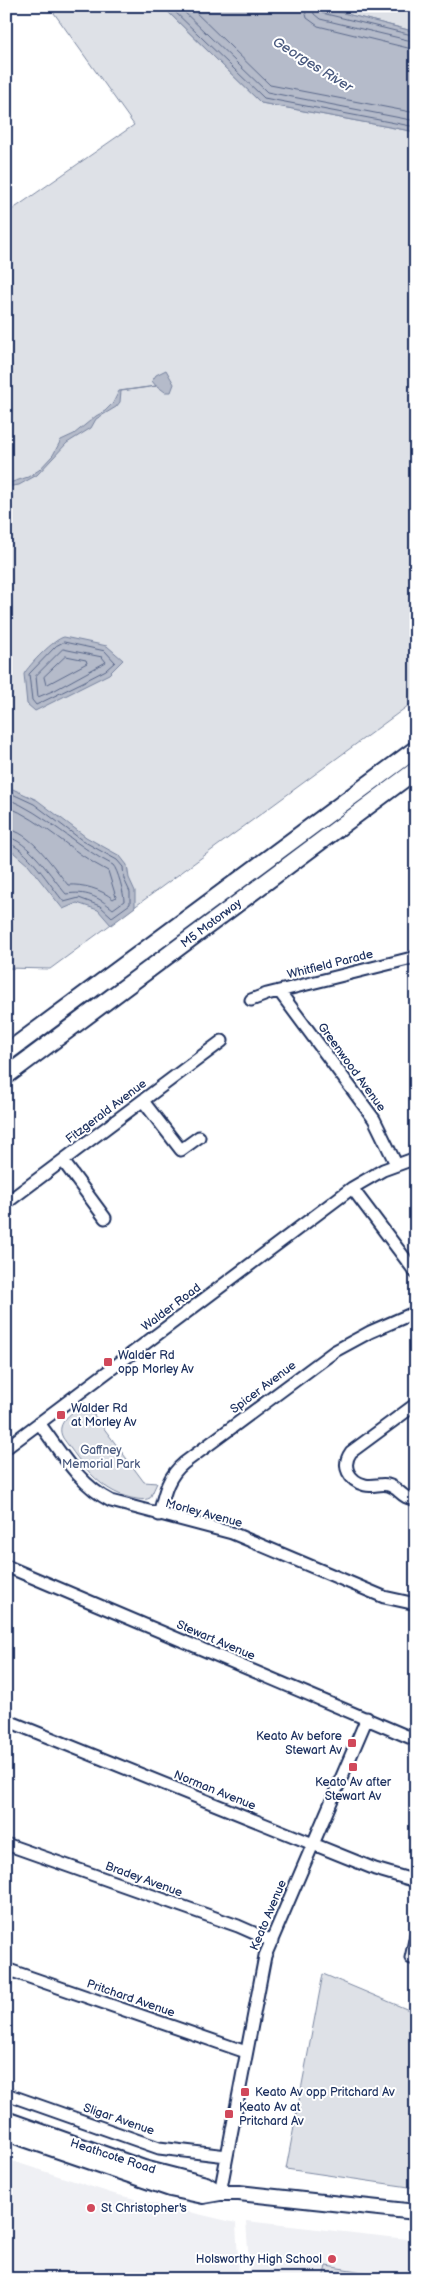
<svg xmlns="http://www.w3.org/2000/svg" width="422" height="2285" font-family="'Balsamiq Sans',sans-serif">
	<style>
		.built { fill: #eff0f4 }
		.green { fill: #dee1e7; stroke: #7c88a2 }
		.water { fill: #b5bbca; stroke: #77839f }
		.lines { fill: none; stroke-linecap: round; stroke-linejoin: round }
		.shore { stroke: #596789; stroke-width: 1 }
		.minor-casing { stroke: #1b2f5e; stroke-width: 15 }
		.major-casing { stroke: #1b2f5e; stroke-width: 18 }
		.highway-casing { stroke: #1b2f5e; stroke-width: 20 }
		.minor { stroke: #fff; stroke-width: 11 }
		.major { stroke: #fff; stroke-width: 14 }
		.highway { stroke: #fff; stroke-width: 16 }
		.poi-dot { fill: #d1495b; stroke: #fff; stroke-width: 2 }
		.labels { text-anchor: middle; stroke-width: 4; stroke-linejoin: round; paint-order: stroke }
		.street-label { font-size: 12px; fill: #1b2f5e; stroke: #fff }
		.poi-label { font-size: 12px; fill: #1b2f5e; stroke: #fff; text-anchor: start }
		.park-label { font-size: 12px; fill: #4c5c80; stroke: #fff }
		.water-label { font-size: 14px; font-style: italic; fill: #49597e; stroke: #fff }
	</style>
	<rect width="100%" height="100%" fill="#fff"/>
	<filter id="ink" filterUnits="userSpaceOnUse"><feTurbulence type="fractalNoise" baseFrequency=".02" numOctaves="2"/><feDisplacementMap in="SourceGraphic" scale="10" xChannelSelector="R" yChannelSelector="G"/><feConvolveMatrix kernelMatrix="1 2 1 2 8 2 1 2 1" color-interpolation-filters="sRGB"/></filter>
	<g filter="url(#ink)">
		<path class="built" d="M6,2159L114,2194L236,2223L239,2279H6Z
			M246,2221L416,2240V2279H250Z"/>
		<path class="green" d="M49,6H162L261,103L416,132V700L50,969L6,968V214L134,125Z
			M316,6H416V32Z
			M85,1403L144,1482L157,1483L150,1498C144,1501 138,1499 131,1498C98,1490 82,1464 63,1438C54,1422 74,1412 85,1403Z
			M323,1974L416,2013V2188L286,2169Z
			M326,2266L407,2279H323Z"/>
		<path class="water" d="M162,6H316L416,32V132L261,103Z
			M166,370L174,384L171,392H165L157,386L121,391L120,402L116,407L96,419L91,428L67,443L37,475L19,485L6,487V484L28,477L39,470L53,455L61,440L74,434L96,416L105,411L113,403L119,391L156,386L152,381L156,375Z
			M64,637L107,646L123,660L109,674L35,711L27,704L24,674C29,665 54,639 64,637Z
			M6,786L37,800L86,837L120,856L127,865L129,878L135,891V907L111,925L98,910L77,903L63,909L28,865L6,846Z"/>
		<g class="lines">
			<path class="shore" d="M169,6L264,98L416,127
				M178,6L267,92L416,121
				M189,6L270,85L416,113
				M304,6L307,18L318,26L416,50
				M312,6L314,14L320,19L416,42
				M318,6L322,13L416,36
				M64,642L105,651L115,662L106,670L83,682L36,705L32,700L29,674L56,646Z
				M63,649L102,657L106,662L55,690L38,697L36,676Z
				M66,656L86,660L87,663L46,685L44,677Z
				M6,791L34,804L83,841L117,860L123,867L124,879L130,892V904L112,917L100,906L79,898L64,902C51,887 26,845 6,843
				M6,798C46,814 75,846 113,865C118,870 124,894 124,901L113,909C97,896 86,891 66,894C53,879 27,838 6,837
				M6,806C44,821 72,853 108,871L116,897L113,899C101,889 83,884 68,885C54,868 30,830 6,829"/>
			<defs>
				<path id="minor" d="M279,991L374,1119L396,1164
					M251,1000L267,994L416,957
					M143,1101L181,1150L199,1137
					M63,1161L105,1218
					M352,1188L416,1273
					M6,1203L222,1041
					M416,1404L351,1452C341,1466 349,1481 365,1485C373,1487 381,1483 388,1485C400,1488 401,1499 416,1499
					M39,1423C60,1451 79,1485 111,1501L232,1533L384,1597L416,1604
					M6,1448L352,1188L383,1170L416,1158
					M159,1515C164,1494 167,1477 184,1463L335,1351L370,1332L416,1312
					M6,1566L416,1740
					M6,1720L375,1869L416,1881
					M6,1844L238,1926L272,1941
					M411,1958L416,1935
					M6,1969L246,2052
					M6,2094L159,2148L227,2156
					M220,2193L265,1956L367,1718"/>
				<path id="major" d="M6,2119L144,2168L206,2184L220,2193
					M6,2133L170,2189L203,2196L220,2193H239L416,2212"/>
				<path id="highway" d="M6,1053L416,749
					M6,1076L416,770"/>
			</defs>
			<use href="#minor" class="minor-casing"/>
			<use href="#major" class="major-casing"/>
			<use href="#highway" class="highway-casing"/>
			<use href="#minor" class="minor"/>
			<use href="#major" class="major"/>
			<use href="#highway" class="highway"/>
		</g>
	</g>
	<g class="poi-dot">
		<rect x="103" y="1357" width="10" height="10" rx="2.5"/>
		<rect x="56" y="1410" width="10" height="10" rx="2.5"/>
		<rect x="347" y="1738" width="10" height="10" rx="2.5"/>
		<rect x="348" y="1762" width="10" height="10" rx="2.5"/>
		<rect x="240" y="2087" width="10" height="10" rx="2.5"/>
		<rect x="224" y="2109" width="10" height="10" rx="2.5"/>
		<circle cx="91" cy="2208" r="5"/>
		<circle cx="332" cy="2259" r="5"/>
	</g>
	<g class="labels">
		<g class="street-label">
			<text transform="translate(211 923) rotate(-37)" y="4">M5 Motorway</text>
			<text transform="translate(330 964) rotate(-14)" y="4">Whitfield Parade</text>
			<text transform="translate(352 1067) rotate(54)" y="4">Greenwood Avenue</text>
			<text transform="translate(106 1111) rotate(-37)" y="4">Fitzgerald Avenue</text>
			<text transform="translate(171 1307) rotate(-37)" y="4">Walder Road</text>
			<text transform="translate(263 1387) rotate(-37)" y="4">Spicer Avenue</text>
			<text transform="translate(204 1513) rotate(15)" y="4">Morley Avenue</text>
			<text transform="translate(216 1640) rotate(23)" y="4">Stewart Avenue</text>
			<text transform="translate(215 1790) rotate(22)" y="4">Norman Avenue</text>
			<text transform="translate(144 1879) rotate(20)" y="4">Bradey Avenue</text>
			<text transform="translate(268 1915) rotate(-67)" y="4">Keato Avenue</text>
			<text transform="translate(131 1998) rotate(19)" y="4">Pritchard Avenue</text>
			<text transform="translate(119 2119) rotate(19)" y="4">Sligar Avenue</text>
			<text transform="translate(113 2156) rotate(18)" y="4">Heathcote Road</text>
		</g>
		<g class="poi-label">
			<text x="118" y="1359">Walder Rd<tspan x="118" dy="14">opp Morley Av</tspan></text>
			<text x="71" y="1412">Walder Rd<tspan x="71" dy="14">at Morley Av</tspan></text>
			<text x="342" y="1740" text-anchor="end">Keato Av before<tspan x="342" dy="14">Stewart Av</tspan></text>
			<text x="353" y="1786" text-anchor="middle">Keato Av after<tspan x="353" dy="14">Stewart Av</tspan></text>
			<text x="255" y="2096">Keato Av opp Pritchard Av</text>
			<text x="239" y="2111">Keato Av at<tspan x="239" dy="14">Pritchard Av</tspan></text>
			<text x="101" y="2212">St Christopher's</text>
			<text x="322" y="2263" text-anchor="end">Holsworthy High School</text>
		</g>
		<g class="park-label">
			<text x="101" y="1454">Gaffney<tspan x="101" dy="14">Memorial Park</tspan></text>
		</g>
		<g class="water-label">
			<text transform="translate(313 64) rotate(32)" y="5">Georges River</text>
		</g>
	</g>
	<rect width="422" height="2285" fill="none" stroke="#fff" stroke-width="25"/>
	<rect x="12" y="12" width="397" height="2260" fill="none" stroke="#1b2f5e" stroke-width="2" filter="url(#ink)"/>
</svg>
